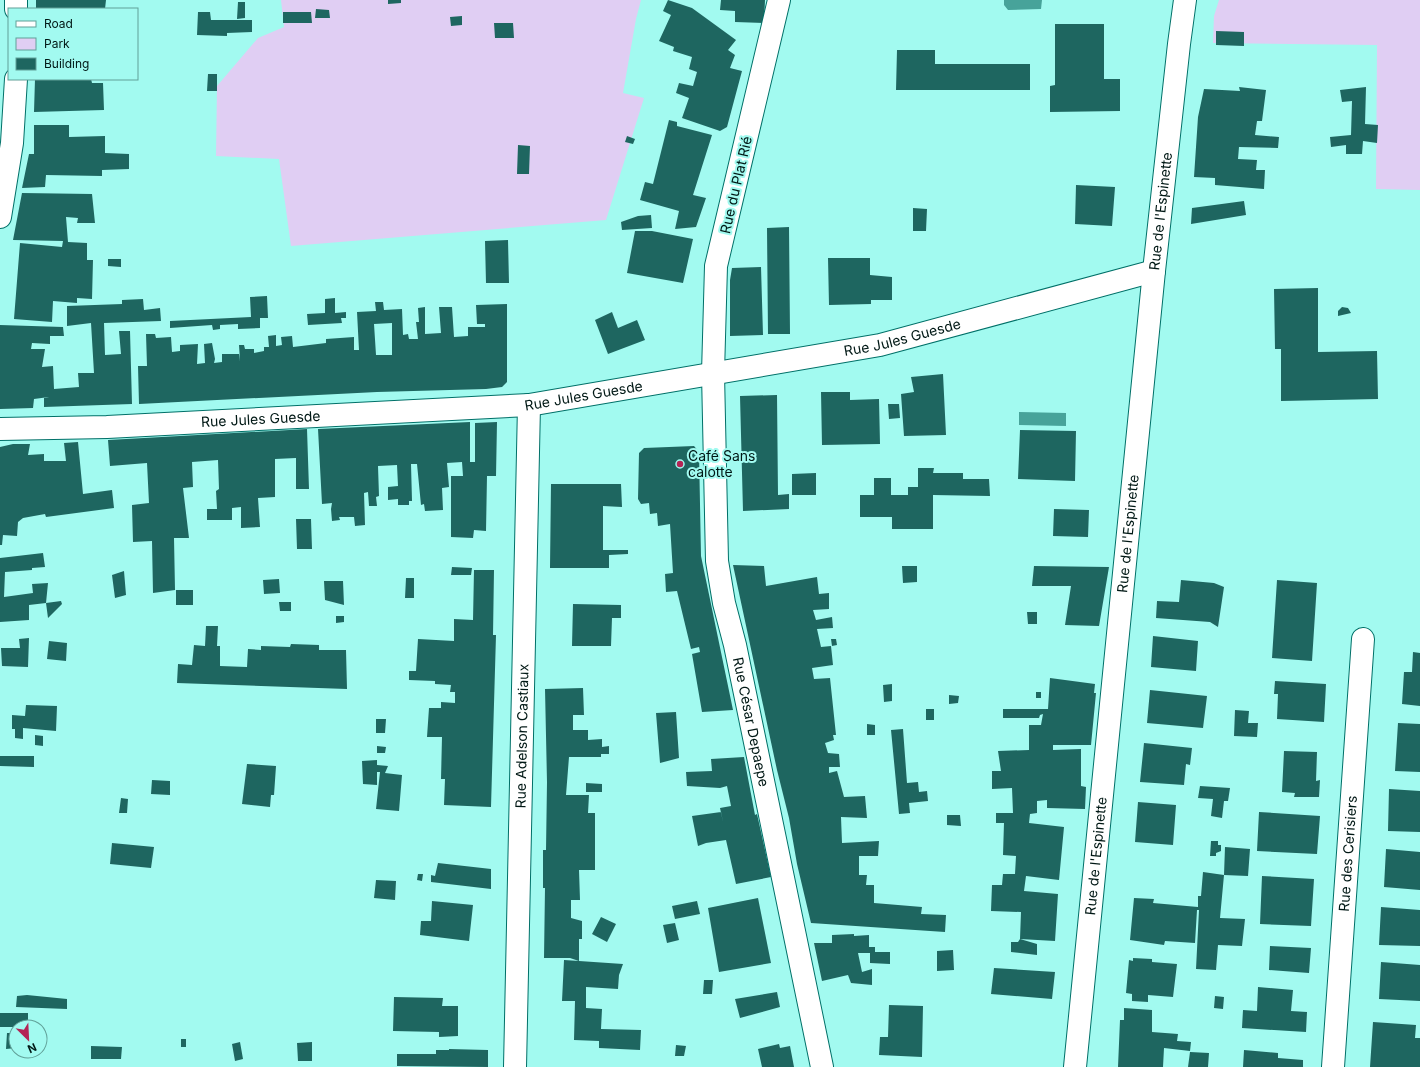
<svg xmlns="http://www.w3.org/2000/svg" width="1420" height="1067" font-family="Inter,sans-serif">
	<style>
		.green { fill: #e0cef3 }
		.water { fill: #47a39a }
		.building { fill: #1e6660; fill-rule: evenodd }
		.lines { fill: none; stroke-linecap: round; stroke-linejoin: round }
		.street-casing { stroke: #007068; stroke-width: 24 }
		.street { stroke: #fff; stroke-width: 22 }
		.poi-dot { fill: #b42455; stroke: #a2faf0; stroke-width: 1.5 }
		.labels { text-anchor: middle; stroke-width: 4; stroke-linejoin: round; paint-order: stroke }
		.street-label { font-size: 14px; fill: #001815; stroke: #a2faf0 }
		.poi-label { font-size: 14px; fill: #001815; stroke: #a2faf0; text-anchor: start }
	</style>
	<rect width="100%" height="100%" fill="#a2faf0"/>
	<path class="green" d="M281,0H641L636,19L623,93L644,98L606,220L291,246L279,159L216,156L217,86L258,38L284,27Z
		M1219,0H1420V190L1376,189L1377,45L1213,43L1214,16Z"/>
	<path class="water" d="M1004,0H1042L1041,9L1008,10L1004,5Z
		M1019,412L1066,413V426L1019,425Z"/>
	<path class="building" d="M36,0H106L105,9H36Z
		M388,0H401V3L388,4Z
		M668,0L692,8L736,40L728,50L735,55L730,68L742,71L727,127L720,131L682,118L689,98L676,93L679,83L693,86L697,72L689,69L692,57L673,51L674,47L659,41L671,15L663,11Z
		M721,0H765L764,23L735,22V11L720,10Z
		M238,2H245V18L237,19Z
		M316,9L329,10L330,18H315Z
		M198,12H210L211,20H252V32L227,33V36L197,35Z
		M283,12H311L312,23H283Z
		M462,16V25L451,26L450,17Z
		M494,23H513L514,38H495Z
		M1055,24H1104V79H1120V111L1050,112V86L1055,85Z
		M1216,31L1244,32V46L1216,45Z
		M897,50H935V64H1030V90H896Z
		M208,74H217V91H207Z
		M35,79H91L92,83H103L104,110L34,112Z
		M1239,87L1266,90L1262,121H1257L1255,135L1279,137L1278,148L1239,147L1238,159L1257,160L1256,170H1265L1264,189L1215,185V178L1194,177L1198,117L1204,89L1240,91Z
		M1366,87L1365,124L1378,125L1377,143L1363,141L1362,154H1346V145L1331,147L1330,137L1351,135L1352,101L1342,102L1340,90Z
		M669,120L677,122V126L712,135L693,195L706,198L696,227L675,229L679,211L640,200L645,182L653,184Z
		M34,125H69V137L105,136V153L129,154V169L102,170V176L46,175L45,187L22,188L29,154H34Z
		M627,136L635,139L633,144L625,142Z
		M518,145L530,146L529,174H517Z
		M1076,185L1115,187L1112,226L1075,224Z
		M22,193L92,194L95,223H77L78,218L66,217L68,242L87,243V260H93L92,299L77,298V303L53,301L52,322L14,319L20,243L62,247L63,241L13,240Z
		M1244,201L1246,215L1191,224L1192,208Z
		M913,208L927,209L926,231H913Z
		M651,215L652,228L622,230L621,222L638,216Z
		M789,227L790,334H768L767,228Z
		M635,231H652L693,239L683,283L627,273Z
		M508,240L509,283H486L485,241Z
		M828,258H870V275L892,277V300H871V304L829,305Z
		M108,259H121V267L108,266Z
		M761,267L763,335L730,336V280L732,268Z
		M1318,288V352L1377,351L1378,399L1281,401V349H1275L1274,289Z
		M267,296L268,318H260V328L238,329V324L220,325V329L213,330L212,325L170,328V321L251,317L250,297Z
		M335,298V313L346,312V318H341L342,323L308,325L307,314L325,313V299Z
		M143,299L144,310L160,308L161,321L104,323L105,355L121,354L119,331H130L132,404L44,407V398L49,397L34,399L33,408L0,409V325L63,327L64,336H50V344L32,343L31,349H45L42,367L53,366L54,389L79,387L78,373H94L91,323L67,326V306L122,304V300Z
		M375,302H383L384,310L402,309L403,335L408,334L409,339H418L416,322H419L418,308L425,307V334L441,333L439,307H452L454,337L468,336V327H485V324H477L476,305L507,304V382L502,387L486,389L377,392L139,404L138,366H147L146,334H155L156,338L171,337L172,352L180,351V345L198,344L197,364L205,363L204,344L212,343L215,359L214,363L222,362V354H239L240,361L239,345H244L245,349H254V353L264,351V347H269L268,336L276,335V346L282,345L281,337L292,336L293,347L326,343V339L354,337V350H359L357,312L376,311ZM392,323V355H376L374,324Z
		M1342,307L1348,308L1351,313L1338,316V311Z
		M612,312L618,328L637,320L645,340L608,354L595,320Z
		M943,374L946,435L904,436L901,394L914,392L911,377Z
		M821,392H850V400L879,399L880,444L822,445Z
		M777,395L778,495L789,494V509L743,511L740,396Z
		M888,404H899L900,418L889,419Z
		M470,422V462H475V423L497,422L496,476H487L486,531L474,530L473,538L451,537V476H463L462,462L447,463L449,487L442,488L443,510L425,511L424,504L421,505L417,464H411L412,501H409V505H398V499L388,500V487L398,486L397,465L378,466L379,496L376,497L377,506H369L368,492L364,493L365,525L355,526L354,517H339L340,520L332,521L331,509L332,503L322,504L318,429Z
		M307,429L309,489H296V458L275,459V497L258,498L260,527L241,528V507L232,508V520H207V509H217L216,491L219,489L218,460L192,462L193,487L183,488L189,538H174L175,590L153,593L152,541L133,542L132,505L149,503L147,463L110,466L108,440Z
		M1020,430L1076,431L1075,481L1018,479Z
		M78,442L83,494L112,490L114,508L46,517L45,514L23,518L18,522L17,536L3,535L2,545H0V447L13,444H30L28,455L44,454V461H66L64,443Z
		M694,446L699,452L701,556L733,710L702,712L692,654L700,652L699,647L691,649L677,591L666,592L665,574L673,573L670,524L658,526L657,513L650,514L649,503L641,504L638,499L639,453L644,448Z
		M918,468H934L933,473H963V479H989L990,496L933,495V529H892V517H860V495H874V478H891V495H908V487H918Z
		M816,473V495H792V474Z
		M551,484H621L622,507L603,506V550H628V554L609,555V568H550Z
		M1054,509L1089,510L1088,537L1053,536Z
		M296,519H311L312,549H297Z
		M43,553L45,567L32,568V570L5,572L4,597L33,593L32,584L48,583L46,603L29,605V620L0,622V558Z
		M733,565L764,566L766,586L817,577L819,594L829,593V609L813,610L816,620L832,617L833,628L817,629L821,647L831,646L833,665L812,668L814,679L830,678L836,735H833L834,740L825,743L828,753L839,754L840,767H829V773L837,771L844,797L865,796L867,818L841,817L842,843L879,841L878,856H859V875H867L866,885H874V903L922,907L921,914L946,915L945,932L811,923L797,864L789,818L777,770Z
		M902,566H917V582L903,583Z
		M1034,566L1109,567L1099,626L1065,625L1071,586H1032Z
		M452,567L472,568L471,575H451Z
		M474,570H494L493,635H496L491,807L444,805L445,779H441L442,737H427L429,708H441V702L455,703V692H450L451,685L435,684V681L409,680V671H416L418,639L454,641V619L473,620Z
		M124,571L126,595L115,598L112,575Z
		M406,578H414V598H405Z
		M279,579L280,593L264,594L263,580Z
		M1181,580L1214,583L1224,587L1218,627L1210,622L1156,618L1157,601L1179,602Z
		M1277,580L1317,583L1312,661L1272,658Z
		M324,581H343L344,605L325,600Z
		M176,590H193V605H176Z
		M61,601L62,604L48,618L46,603Z
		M279,602H291V611H280Z
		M573,604L621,605V618H612L611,646H572Z
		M1027,612H1037V624H1028Z
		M336,616H344V622L336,623Z
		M206,626H218L217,646H220V666L247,667L248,649L261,650V646L290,647L291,644L319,645V650H346L347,689L177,683L178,664L192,665L194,645L205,646Z
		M1153,636L1198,641L1196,671L1151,667Z
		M29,638L28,667L2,666L1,648H20L19,639Z
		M831,639H836L837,645L832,646Z
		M49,641L67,643L66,661L47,659Z
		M1413,652L1420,653V706L1402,704L1404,672H1412Z
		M1050,678L1095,684L1094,693H1096L1091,745H1053V750L1081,749V786L1086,787L1085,809L1047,808V800L1037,801V813L1030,814L1029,823L1064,827L1059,880L1026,876L1024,891L1058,894L1055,941L1020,939L1021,912L991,911L992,885H1002L1003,874H1015L1016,856L1003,855L1004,823H996V813H1013L1012,788L992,789V771H1001L998,751L1029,750V725H1041L1043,714L1040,715L1039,718H1003V709H1048Z
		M1275,681L1326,684L1324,722L1277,719L1278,694H1274Z
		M892,684V701L884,702L883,685Z
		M583,688L584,715H573V730H588V740L602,739V747L609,746V754H601V757H569L566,795H589L588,813H595V870H579L580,900H571V918L582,921V939H579V961L623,964L619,975L618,989L586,987V1008L602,1009L601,1029L641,1030L640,1050L599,1048V1041L574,1040L575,1001H562L564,960L579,961L570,958H544L545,888H543V850H546L547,782L545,689Z
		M1150,690L1207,696L1203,728L1147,723Z
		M1036,692H1041V698H1036Z
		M949,695L959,696L958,703L949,704Z
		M26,705L57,706L56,731L23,728V739L15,738V729H12V715L25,716Z
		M926,709H934V720H926Z
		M1235,710L1249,711L1248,723H1258L1257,737L1234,736Z
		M676,712L679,758L660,763L656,713Z
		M376,719H386L385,733H376Z
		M1398,723L1420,724V772L1395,771Z
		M867,724L875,725V735H867Z
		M903,729L907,783L918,782L919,792L927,791L928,801L909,803L910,813L899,814L891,730Z
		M35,735L43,736V746L35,745Z
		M1144,743L1192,748L1190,765L1186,764L1184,785L1140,782Z
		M377,746L386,747L385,753H377Z
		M1284,751L1317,752L1316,781L1320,780L1319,797H1294L1295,793L1282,792Z
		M0,756H34V767L0,766Z
		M744,757L755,815L757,814L771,877L736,884L726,840L706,843L698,846L692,816L721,812L723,822L720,808L731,806L727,786L720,788L687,786L686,772L712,771L711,759Z
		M377,760V765L388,766L385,773L402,775L399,811L376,809L380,772H377V785L363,784L362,761Z
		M247,764L276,766L274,795H271L270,807L242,804Z
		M152,780L170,781V795L151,794Z
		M586,783L602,784V792H586Z
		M1200,786L1230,788L1228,801H1224L1222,818L1211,816L1213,799L1198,798Z
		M1389,789L1420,791V832L1388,831Z
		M121,798L128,799L127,813H119Z
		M1138,802L1176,805L1173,845L1135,842Z
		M1259,812L1320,816L1317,854L1257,851Z
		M947,815H960L961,826L947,825Z
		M1211,841H1218V845H1221V851L1216,853V856H1210Z
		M112,843L154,847L151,868L110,864Z
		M1225,847L1250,849L1248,876L1224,875Z
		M1386,849L1420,852V890L1384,887Z
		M438,863L491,869V889L431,882V875L435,876Z
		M1203,872L1224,875L1220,918L1245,919L1242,946L1218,945L1216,970L1196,969L1199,910H1197L1195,943L1165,941L1164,945L1130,940L1134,898L1154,899L1153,903L1198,907V896H1201Z
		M418,874H423L422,881L417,880Z
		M1262,876L1314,879L1311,926L1260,924Z
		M376,880L396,881L395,900L374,898Z
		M758,898L771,963L719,972L708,908Z
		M432,901L473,905L469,941L420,935L421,921H431Z
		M697,901L700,914L675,919L672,906Z
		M1381,907L1420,910V946L1379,945Z
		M601,917L616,924L607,942L592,934Z
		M675,923L679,940L667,943L663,925Z
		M854,934V936L869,935V947H875V952H890V964L870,963V953H858L862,972L872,969V985L851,983L848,975L822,981L814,943H832V935Z
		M1020,939L1037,944V955L1011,952V942H1018Z
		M1270,946L1311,948L1309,973L1269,970Z
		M953,950L954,970L937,971V951Z
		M1133,958L1152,959V962L1177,964L1173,997L1148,995V1002L1132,1001V994L1126,993L1129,960L1133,961Z
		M1381,962L1420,965V1001L1379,999Z
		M994,968L1055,972L1052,999L991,994Z
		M704,980H713L712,994H703Z
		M1258,987L1293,990L1291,1011L1307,1012L1306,1032L1242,1028L1243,1010L1257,1011Z
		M777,992L780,1007L740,1018L735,999Z
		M27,995L67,999V1009L16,1007L17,996Z
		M1215,996L1224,997L1223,1009L1214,1008Z
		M394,997L443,998L442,1006H458V1036L439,1037V1032L393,1031Z
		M889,1005L923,1006L922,1057L879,1055L880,1037H888Z
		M1124,1008L1152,1010V1032L1178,1034L1177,1041L1191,1042L1190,1051L1164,1048L1163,1067H1118L1120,1020H1124Z
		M0,1013H28V1027H0Z
		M1373,1022L1416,1025L1415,1038H1420V1067H1370Z
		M7,1033H16V1048L6,1049Z
		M181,1039H186V1047H181Z
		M240,1042L243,1059L235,1061L232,1044Z
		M312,1042V1061H298L297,1043Z
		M779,1044L780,1048L790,1046L794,1067H762L758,1049Z
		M676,1045L686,1046L684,1056H675Z
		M91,1046L122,1047L121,1059H91Z
		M449,1049L488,1050V1067L397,1066V1054H436V1050H449Z
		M1244,1050L1278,1053V1058L1303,1060V1067H1243Z
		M1190,1052L1209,1053L1208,1067H1188Z"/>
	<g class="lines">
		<defs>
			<g id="street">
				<path d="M16,0V9"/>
				<path id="s1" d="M779,0L716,266L713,373L717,561L724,603L735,645L822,1067"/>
				<path d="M0,217L12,143L16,79"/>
				<path id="s2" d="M0,429L107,427L529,405L880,345L1154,271"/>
				<path id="s3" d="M515,1067L529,405"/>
				<path id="s4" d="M1075,1067L1154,271L1179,44L1185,0"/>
				<path id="s5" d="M1333,1067L1363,639"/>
			</g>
		</defs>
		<use href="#street" class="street-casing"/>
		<use href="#street" class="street"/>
	</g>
	<circle class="poi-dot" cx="680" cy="464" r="4"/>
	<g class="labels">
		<g class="street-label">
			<text transform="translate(736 185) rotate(-77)" y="5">Rue du Plat Rié</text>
			<text dy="5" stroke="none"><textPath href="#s4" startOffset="860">Rue de l'Espinette</textPath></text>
			<text dy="5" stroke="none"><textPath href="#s2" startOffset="909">Rue Jules Guesde</textPath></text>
			<text dy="5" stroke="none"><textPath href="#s2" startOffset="585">Rue Jules Guesde</textPath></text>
			<text dy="5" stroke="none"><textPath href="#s2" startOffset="261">Rue Jules Guesde</textPath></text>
			<text dy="5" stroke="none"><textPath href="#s4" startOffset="536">Rue de l'Espinette</textPath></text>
			<text dy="5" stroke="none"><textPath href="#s1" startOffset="733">Rue César Depaepe</textPath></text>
			<text dy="5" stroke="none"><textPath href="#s3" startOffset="331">Rue Adelson Castiaux</textPath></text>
			<text dy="5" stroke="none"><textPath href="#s5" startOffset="214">Rue des Cerisiers</textPath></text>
			<text dy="5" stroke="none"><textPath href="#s4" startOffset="212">Rue de l'Espinette</textPath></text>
		</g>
		<g class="poi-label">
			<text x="688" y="461">Café Sans<tspan x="688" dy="16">calotte</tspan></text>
		</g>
	</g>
	<rect x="8" y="8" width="130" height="72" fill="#a2faf0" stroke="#61a098"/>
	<rect x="16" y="21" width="20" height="6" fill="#ffffff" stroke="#61a098"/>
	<text x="44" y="28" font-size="12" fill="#001815">Road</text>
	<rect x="16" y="38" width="20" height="12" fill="#e0cef3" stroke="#61a098"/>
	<text x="44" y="48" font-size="12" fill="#001815">Park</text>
	<rect x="16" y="58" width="20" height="12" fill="#1e6660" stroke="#61a098"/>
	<text x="44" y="68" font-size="12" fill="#001815">Building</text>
	<g transform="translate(28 1039) rotate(156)"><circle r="19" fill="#a2faf0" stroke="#61a098"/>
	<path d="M0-3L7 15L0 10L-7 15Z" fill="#b42455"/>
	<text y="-6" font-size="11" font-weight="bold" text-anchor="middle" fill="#001815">N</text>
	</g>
</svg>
